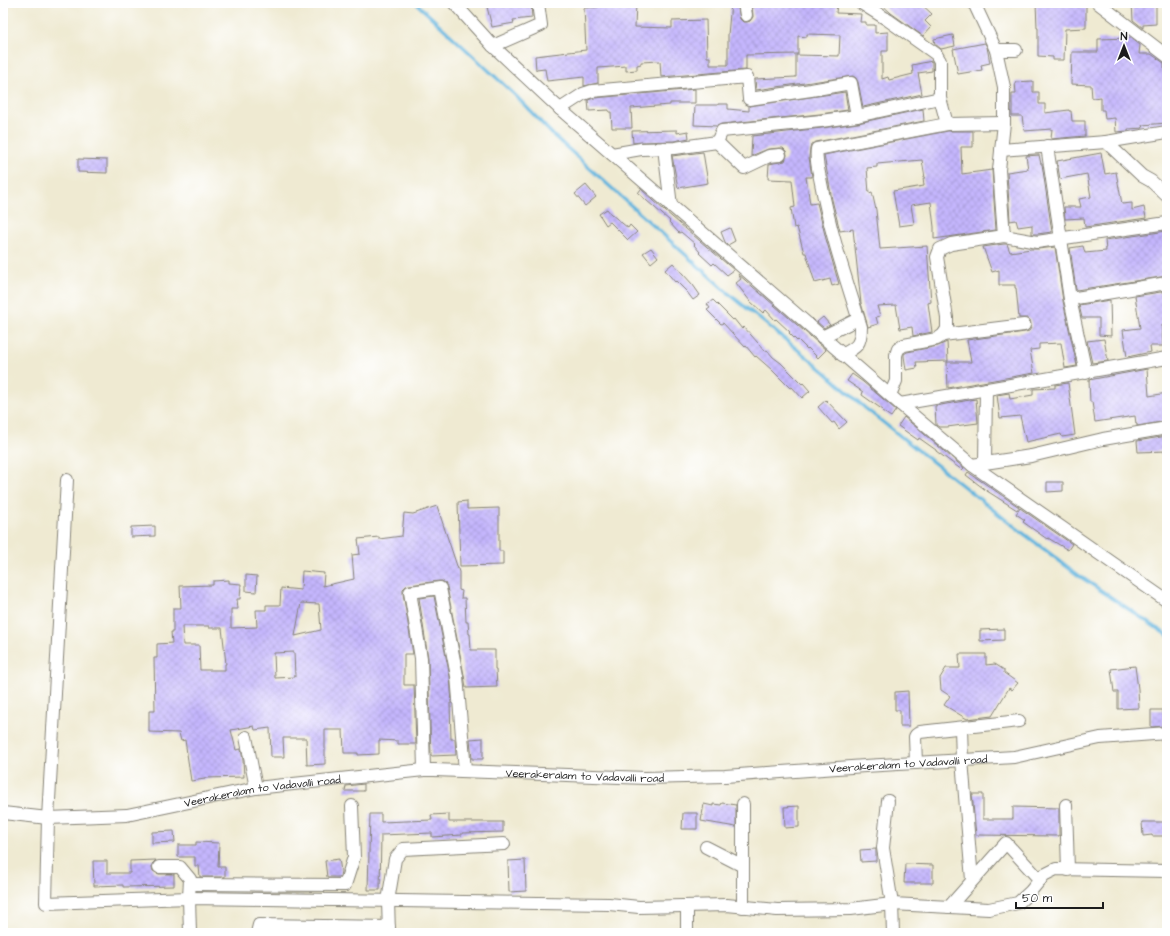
<svg xmlns="http://www.w3.org/2000/svg" width="1170" height="936" font-family="'Architects Daughter',sans-serif">
	<style>
		.lines { fill: none; stroke-linecap: round; stroke-linejoin: round }
		.stream { stroke: #63b5de; stroke-width: 3.5 }
		.building { fill: url(#building-cross-hatch); fill-rule: evenodd }
		.minor-casing { stroke: #868377; stroke-width: 14 }
		.minor { stroke: #fff; stroke-width: 12 }
		.labels { text-anchor: middle; stroke-width: 3; stroke-linejoin: round; paint-order: stroke }
		.street-label { font-size: 11px; fill: #1c1c1c; stroke: #fff }
	</style>
	<defs>
		<pattern id="building-cross-hatch" width="8" height="8" patternUnits="userSpaceOnUse"><rect width="8" height="8" fill="#c4b6fd"/><path d="M0 0l8 8M0 8l8-8" fill="none" stroke="#a89cd8"/></pattern>
	</defs>
	<rect width="100%" height="100%" fill="#fff"/>
	<filter id="ink" filterUnits="userSpaceOnUse"><feTurbulence type="fractalNoise" baseFrequency=".025" numOctaves="2"/><feDisplacementMap in="SourceGraphic" scale="8" xChannelSelector="R" yChannelSelector="G"/><feConvolveMatrix kernelMatrix="1 2 1 2 8 2 1 2 1" color-interpolation-filters="sRGB"/></filter>
	<filter id="wash" filterUnits="userSpaceOnUse"><feTurbulence type="fractalNoise" baseFrequency=".012" numOctaves="4" result="noise"/><feDisplacementMap in="SourceGraphic" scale="16" xChannelSelector="R" yChannelSelector="G"/><feGaussianBlur stdDeviation="0.9" result="paint"/><feColorMatrix in="noise" values="0 0 0 0 0 0 0 0 0 0 0 0 0 0 0 0 0 1.4 0 .05"/><feComposite in="paint" operator="in"/></filter>
	<g filter="url(#wash)">
		<rect width="100%" height="100%" fill="#efead2"/>
		<g class="lines">
			<path class="stream" d="M416,3L515,95L554,136L728,293L825,372L865,408L1006,520L1078,575L1167,635"/>
		</g>
		<g id="blocks">
			<path class="building" d="M509,3H531L532,18L513,20L514,23L492,27L487,7Z
				M599,3H636L635,27L672,28V21L706,20L707,57H710V65H728V35L731,3H737L740,19L743,22H747L750,21L753,17L752,3H837L836,13L861,14L860,22H866V25H875V33L888,32V51H882V79L888,77L889,80L913,74L912,65L932,61V71L918,73L922,94L863,107L858,82L856,78L853,76L756,90L755,79L796,77V55L839,56L840,35L807,34V37L798,36V54L746,55V70L661,77L660,61L641,62V64L637,65V70L626,71V66L598,68V83L584,86V77L547,81L545,69L536,70L535,56L586,50L584,8L599,7Z
				M880,3H920L932,14L925,21L931,27L923,36L891,13Z
				M1036,3H1086V28L1065,29L1064,60H1053V57L1038,56V28H1037Z
				M1132,3H1156V24L1143,25V28L1133,20Z
				M953,35L955,46L941,49L935,44L934,39Z
				M1131,38L1140,45L1139,54H1151L1164,63V68L1167,67V123L1142,125L1143,128L1128,129V131L1116,132L1115,118L1105,119L1104,110H1101V97L1092,98L1091,85L1071,84L1072,52H1098V39Z
				M985,43L987,47L990,63L981,65L982,70L958,74L953,49Z
				M1033,81V92H1039V104H1045V113L1069,110V111H1071L1072,121H1085V136L1051,139L1052,129L1024,131L1022,116H1012V94H1016L1015,82Z
				M695,89V103H670V105L631,108L632,128H612L611,112H609V110L589,111L588,100L594,98Z
				M845,92L848,110L820,114L721,124L717,126L694,125L695,105H718V104H728V109L749,111V106Z
				M923,109L924,121L816,142L811,144L810,148L809,157L812,177H806L810,204L817,203L826,239L839,284L832,286L830,279L815,283L806,253H804L797,227L794,228L791,208L795,207L792,180L768,179L769,164L785,161L787,155L786,151L783,148H780L768,149L751,156L752,136L822,128L858,123Z
				M677,130V133L688,131L689,138L674,141L641,142L633,143L632,131Z
				M948,131H973V147H961L962,174L992,170L996,230L934,239V227L931,202L911,205L914,224L899,226L893,191L924,186L923,178H925L922,160L877,164V167L867,168L869,193L872,192L876,210L880,249L927,246L931,302L928,303L932,332L913,336L912,327L900,329L896,305L877,306L880,316L876,317L878,324L868,327L861,303L853,229L840,231L832,200L824,155Z
				M703,152L708,183L678,188L672,156Z
				M1101,153L1105,174L1116,172L1122,204L1132,203V210L1144,207L1146,218L1085,227L1084,218L1065,219L1064,207H1081L1079,199L1091,197L1087,174L1060,179L1057,161Z
				M1039,155L1041,164H1042L1052,232L1037,234H1032V225L1018,227L1016,220L1010,221L1007,172L1028,169L1026,156Z
				M78,159L107,160V173L78,172Z
				M586,185L596,197L585,206L575,194Z
				M641,189L665,211L734,270L727,275L714,263L712,265L699,253L700,252L694,245L695,244L681,232L679,233L669,222L670,221L638,193Z
				M607,209L611,214L628,228L630,225L637,232L628,240L610,222L606,225L599,214Z
				M730,228L735,241L728,245L725,242L721,232Z
				M1167,231V276L1076,290L1070,248L1083,246L1085,253L1106,251L1105,240Z
				M1004,244H1007L1010,252L1031,249H1038L1055,247L1063,301L1077,366L1065,368L1061,343L1039,344V349L1030,350L1034,373L948,388L947,362H971L967,340L1025,332L1029,331L1031,328V324L1030,320L1027,318H1019L1016,288H1015V285H999V270L992,272L983,247Z
				M651,248L658,257L651,263L643,253Z
				M673,263L693,285L700,295L693,300L687,292L676,281L675,282L665,270Z
				M738,274L818,343L826,350L818,358L808,348L807,349L798,340L797,341L789,333L790,332L776,319L775,320L766,310L763,313L750,301L736,283L741,279Z
				M1167,291V325H1162L1163,346H1150L1151,352L1127,357L1123,330L1140,328L1135,296Z
				M713,300L733,320L734,319L742,329L744,327L765,351L767,350L773,357L781,363L802,384L803,383L810,391L802,398L792,387L790,388L772,370L756,356L755,357L746,346L745,347L723,323L721,324L707,310L710,308L707,304Z
				M1110,300L1111,336L1099,335V318H1082L1079,305Z
				M823,317L830,325L824,328L817,322Z
				M1104,339L1108,361L1092,363L1087,341Z
				M947,342L948,361L916,362L917,368L906,370L904,356V354L907,352L938,346Z
				M1147,369L1149,396L1167,393V421L1137,426V424H1136L1135,416L1095,422L1092,402H1090L1089,380Z
				M852,374L863,382L896,410L891,417L882,411L883,410L862,395L863,392L847,381Z
				M1068,383L1075,435L1062,437L1061,434L1026,442L1020,416L1000,418L997,395L1009,393L1010,399L1033,395V389L1055,388V385Z
				M976,399L978,423L947,427H939L936,425L935,406Z
				M826,400L847,422L839,429L834,422L832,423L818,407Z
				M904,417L964,468L962,470L936,451V450L919,438L918,440L898,426Z
				M1167,436V451L1138,452L1137,441Z
				M968,472L1019,507L1017,510L987,491L966,475Z
				M1047,482H1063V491L1047,492Z
				M467,501V509L499,508V551H503V565L460,566L458,502Z
				M437,506L459,572V590L462,591L461,598H465L466,622H468L469,634H470L471,650H495V669H496L497,687L466,688L464,675L447,587L445,583L442,581H439L409,585L406,586L403,589V593L413,654H404V685H414L416,744H398V741L379,740V754L358,755V753H344L343,730H325V764L307,765L306,738H283L284,757H271L270,728L255,730L254,726L231,730L236,750L241,749L243,760L244,777L205,778V779L191,781L185,740L181,741L179,733L149,732V711H155L154,658H157V644L172,643L171,632H173V608H181L180,586L213,585V581L229,580V583L241,584L240,599H237L238,609H231V628L257,627L256,610H266V605H280L281,588L301,590L302,571L324,573L323,586L354,579L352,555L360,554L358,539L379,537V539L402,536L404,513L413,514ZM301,603L319,604L321,630L295,636ZM182,626H209V628H222L226,664H225V670H200L199,645H183ZM294,652L295,677L275,678L274,653Z
				M1020,508L1072,544L1068,550L1048,538L1047,539L1023,522L1025,520L1016,514Z
				M155,526V536L131,537V527Z
				M246,575L257,576L256,592L246,591Z
				M434,596L450,677L452,703H450L451,739H455L456,755L431,756L428,658L419,598Z
				M1004,629V640L980,641V630Z
				M959,654H986V665L995,664L1004,670V673L1018,683L1012,690L1009,688L992,716L967,719L944,705L950,696L941,690L940,678L946,668H960Z
				M1135,666L1138,689L1139,708L1118,709V692H1114L1111,669Z
				M908,691L909,726H900V710H895V692Z
				M1151,710H1163L1164,726L1151,727Z
				M483,738V759H472L470,739Z
				M364,784V791H345L346,786Z
				M972,794H983V819H1013V807L1059,808V836L976,835Z
				M722,803L736,805V827L701,821L704,804L713,806V804L721,805Z
				M799,806V827L785,828L784,807Z
				M683,813H697V829H682Z
				M370,814H381V822L432,820L431,815L449,814V822H503V832L462,833V835L432,837V833L381,835L380,890H368Z
				M1142,822H1167V836H1152V835L1143,836Z
				M174,831L175,842L152,843V832Z
				M196,842L219,843L218,867H225V877H200L199,866H195V857H178V845H196Z
				M876,849V861L861,862L860,850Z
				M339,859L341,871L340,877H327L325,861Z
				M156,860L152,864V867L153,871L159,874H174V886L123,887V885L94,886L93,861H107V873H130V861Z
				M525,860L526,891L509,892L508,861Z
				M905,864L933,865V883H904Z"/>
		</g>
	</g>
	<g filter="url(#ink)">
		<use href="#blocks" fill-opacity="0" stroke="#868377" stroke-width="1"/>
		<g class="lines">
			<defs>
				<g id="minor">
					<path d="M454,3L493,46L560,109L900,404L972,465L1167,601"/>
					<path d="M744,3L746,15"/>
					<path d="M861,3L888,20L936,54L940,61V98L947,124"/>
					<path d="M974,3L996,50L1004,87V123L999,170L1004,236"/>
					<path d="M1098,3L1167,56"/>
					<path d="M493,46L541,25L538,3"/>
					<path d="M996,50H1016"/>
					<path d="M560,109L583,94L592,91L747,77L749,99L811,90L851,83L857,116"/>
					<path d="M717,142L744,168L769,156L780,155"/>
					<path d="M1106,142L1167,132"/>
					<path d="M1047,146L1070,299L1086,373"/>
					<path d="M664,148L671,206"/>
					<path d="M1001,150L1106,142L1142,176L1151,181L1167,196"/>
					<path d="M612,154L641,149L675,148L717,142L722,131L821,121L857,116L940,98"/>
					<path d="M1070,299L1167,283"/>
					<path d="M943,335L1024,325"/>
					<path d="M822,337L858,319"/>
					<path d="M842,355C857,347 861,345 861,327C846,279 830,232 821,183C819,172 815,160 817,149L947,124L1004,123"/>
					<path d="M890,395L896,381V355L898,349L904,345L937,339L943,335L947,329V318L937,257L940,249L951,244L1004,236L1037,242L1167,223"/>
					<path d="M900,404L1167,358"/>
					<path d="M985,463L986,389"/>
					<path d="M972,465L1031,456L1103,439L1167,428"/>
					<path d="M67,480L48,818L46,903L189,898L190,879L180,867H159"/>
					<path d="M961,728L962,760L972,880"/>
					<path d="M246,737L256,788"/>
					<path d="M916,763L915,737L916,735L920,732L1019,721"/>
					<path d="M424,770L421,658L410,592L440,588L457,676L465,771"/>
					<path d="M888,801L883,848L892,904L893,933"/>
					<path d="M1066,805L1068,870"/>
					<path id="s1" d="M3,813L48,818L127,815L256,788L424,770H434L645,778L725,776L865,766L1014,757L1100,738L1167,733"/>
					<path d="M706,847L743,866"/>
					<path d="M190,884L345,885L354,857L352,806"/>
					<path d="M743,907V804"/>
					<path d="M949,907L1006,843L1040,880"/>
					<path d="M190,933L189,898L609,904L639,907L727,905L777,910L851,909L892,904L989,909L1018,903L1030,892L1044,875L1056,869L1167,871"/>
					<path d="M257,933L259,925L389,927"/>
					<path d="M389,933L388,901L395,859L403,849L504,844"/>
					<path d="M687,933V906"/>
				</g>
			</defs>
			<use href="#minor" class="minor-casing"/>
			<use href="#minor" class="minor"/>
		</g>
	</g>
	<g class="labels">
		<g class="street-label">
			<text dy="4" stroke="none"><textPath href="#s1" startOffset="910">Veerakeralam to Vadavalli road</textPath></text>
			<text dy="4" stroke="none"><textPath href="#s1" startOffset="586">Veerakeralam to Vadavalli road</textPath></text>
			<text dy="4" stroke="none"><textPath href="#s1" startOffset="262">Veerakeralam to Vadavalli road</textPath></text>
		</g>
	</g>
	<rect width="1170" height="936" fill="none" stroke="#fff" stroke-width="16"/>
	<g transform="translate(1124 46)" stroke="#ffffff" stroke-width="3" paint-order="stroke">
	<path d="M0-3L7 15L0 10L-7 15Z" fill="#1c1c1c"/>
	<text y="-6" font-size="11" font-weight="bold" text-anchor="middle" fill="#1c1c1c">N</text>
	</g>
	<path d="M1016 902v6h87v-6" fill="none" stroke="#1c1c1c" stroke-width="2"/>
	<text x="1022" y="902" font-size="12" fill="#1c1c1c" stroke="#ffffff" stroke-width="3" paint-order="stroke">50 m</text>
</svg>
